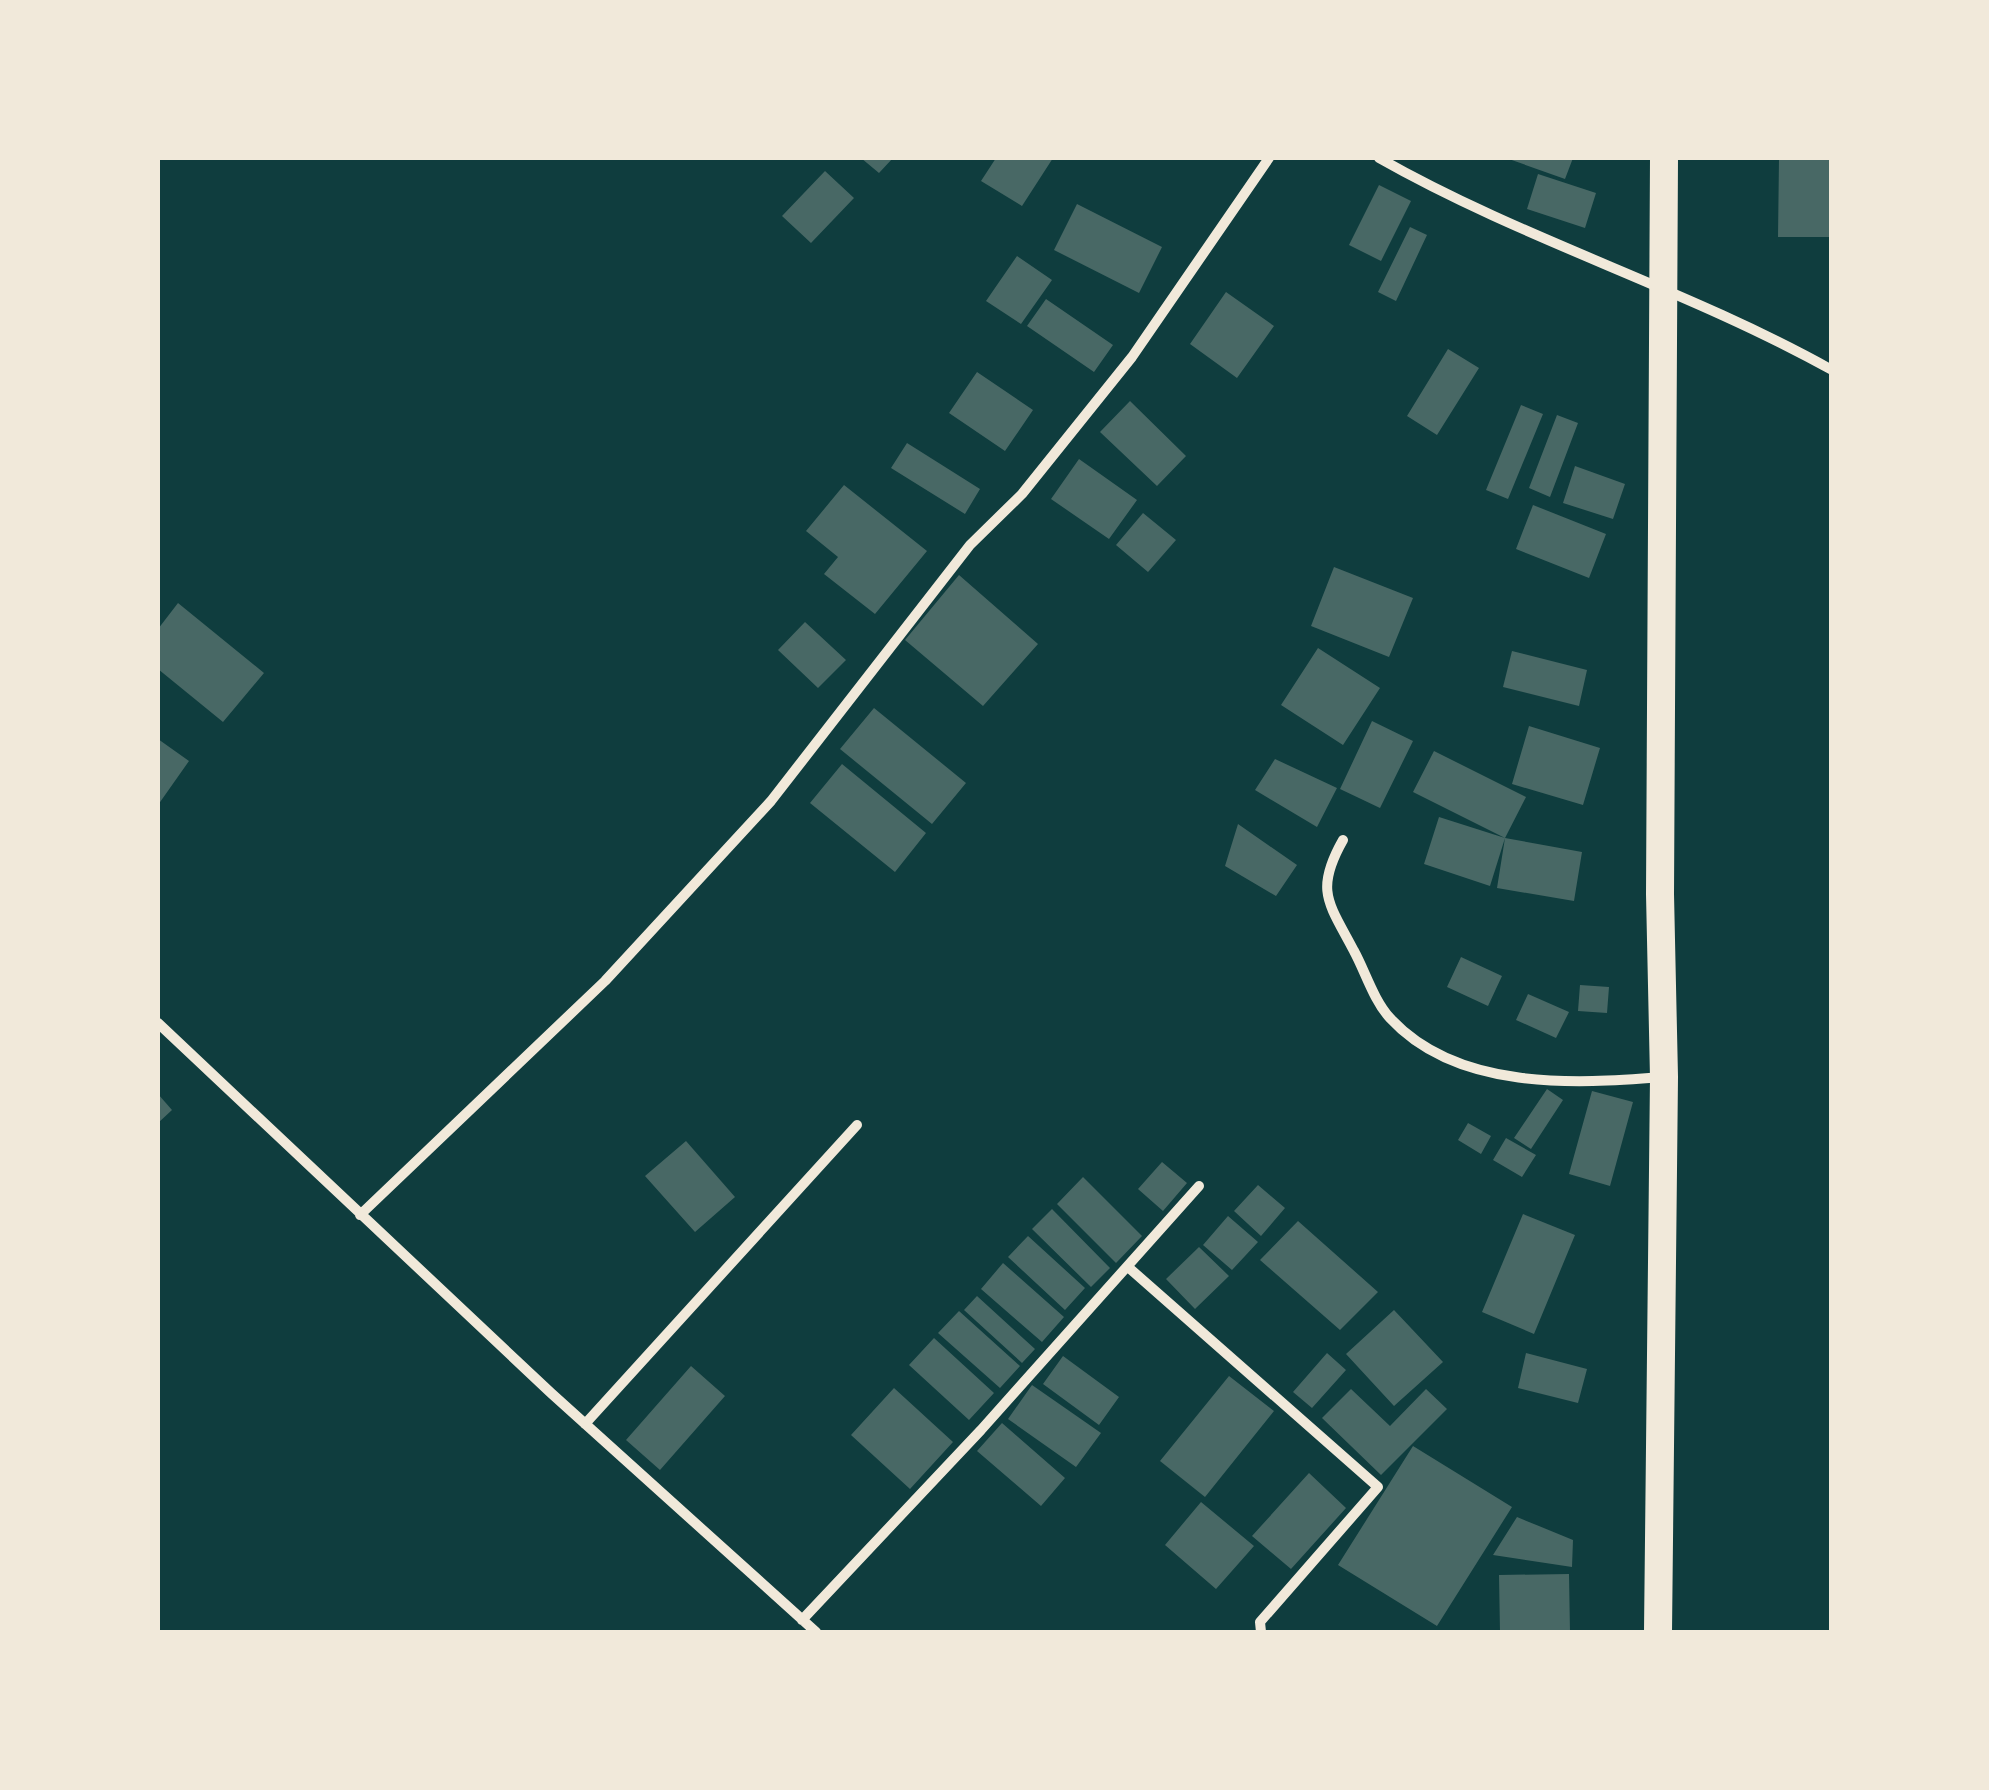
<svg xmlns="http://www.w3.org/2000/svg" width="1989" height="1790" font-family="Karla,sans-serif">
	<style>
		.building { fill: #486865 }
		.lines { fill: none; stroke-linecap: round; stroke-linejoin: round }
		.minor { stroke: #f1e9da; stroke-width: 10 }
		.trunk { stroke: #f1e9da; stroke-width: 28 }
	</style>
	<rect width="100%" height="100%" fill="#0f3d3e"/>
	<path class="building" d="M861,158H893L879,173Z
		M996,158H1053L1022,206L981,181Z
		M1506,158H1573L1565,179Z
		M1779,158H1832V237H1778Z
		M825,171L854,198L811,243L782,216Z
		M1538,174L1596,193L1585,228L1527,209Z
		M1379,185L1411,201L1381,261L1349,245Z
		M1077,204L1162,247L1139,293L1054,250Z
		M1410,227L1427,235L1396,301L1378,292Z
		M1017,256L1052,280L1021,324L986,301Z
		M1226,292L1274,326L1237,378L1190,344Z
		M1046,299L1113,345L1094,372L1027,326Z
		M1448,349L1479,368L1437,435L1407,416Z
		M977,372L1033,410L1005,451L949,413Z
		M1130,401L1186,456L1157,486L1100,432Z
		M1521,405L1543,414L1508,499L1486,490Z
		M1557,415L1578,423L1550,497L1529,488Z
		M907,443L980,489L965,514L891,468Z
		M1079,459L1137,500L1109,539L1051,499Z
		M1575,466L1625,484L1613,519L1563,503Z
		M844,485L927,551L875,614L824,574L838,557L806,531Z
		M1533,505L1606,534L1589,578L1516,549Z
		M1143,513L1176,540L1148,572L1116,545Z
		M1334,567L1413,598L1389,657L1311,626Z
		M959,575L1038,644L983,706L905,640Z
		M178,603L264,673L223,722L158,669V629Z
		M805,622L846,660L818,688L778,650Z
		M1318,648L1380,688L1343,745L1281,705Z
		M1512,651L1587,670L1579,706L1503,687Z
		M874,708L966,783L932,824L840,749Z
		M1372,721L1413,741L1380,808L1340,789Z
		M1529,726L1600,748L1583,805L1512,784Z
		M158,739L189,761L158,805Z
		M1434,751L1526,797L1505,838L1413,792Z
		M1275,759L1337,788L1317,827L1255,790Z
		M842,764L926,833L895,872L810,803Z
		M1439,817L1505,838L1490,886L1424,864Z
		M1238,824L1297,865L1276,896L1225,866Z
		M1505,838L1582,852L1574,901L1497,888Z
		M1461,957L1502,976L1488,1006L1447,987Z
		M1580,985L1609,987L1607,1013L1578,1011Z
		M1528,994L1569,1012L1556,1038L1516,1020Z
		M1547,1089L1563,1100L1531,1149L1514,1138Z
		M1592,1091L1633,1102L1610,1186L1569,1174Z
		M158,1094L172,1110L158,1123Z
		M1468,1123L1491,1136L1481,1154L1458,1140Z
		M1506,1138L1536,1155L1522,1177L1493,1160Z
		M686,1141L735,1197L695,1232L645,1176Z
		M1162,1162L1187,1183L1163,1211L1138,1189Z
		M1083,1177L1142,1236L1116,1263L1057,1204Z
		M1258,1185L1285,1208L1261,1236L1234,1211Z
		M1052,1209L1110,1268L1091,1287L1032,1229Z
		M1523,1214L1575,1235L1534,1334L1482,1312Z
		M1228,1216L1258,1242L1232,1270L1203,1245Z
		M1298,1221L1378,1292L1340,1330L1260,1260Z
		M1028,1236L1085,1288L1065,1310L1008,1257Z
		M1199,1247L1229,1276L1195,1309L1166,1279Z
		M1003,1263L1064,1317L1042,1342L981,1289Z
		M977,1296L1035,1349L1022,1363L964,1310Z
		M1394,1310L1443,1362L1394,1406L1346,1354Z
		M959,1311L1020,1366L1000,1388L938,1333Z
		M934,1338L994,1393L969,1420L909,1365Z
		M1327,1353L1346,1370L1312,1408L1293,1392Z
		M1526,1353L1587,1369L1578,1403L1518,1388Z
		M1063,1356L1119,1397L1099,1425L1043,1384Z
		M691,1366L725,1396L660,1470L626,1440Z
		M1229,1376L1274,1411L1205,1497L1160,1461Z
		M1032,1385L1101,1433L1076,1467L1008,1419Z
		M894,1388L953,1442L910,1489L851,1435Z
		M1351,1389L1390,1426L1426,1389L1447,1409L1381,1475L1322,1418Z
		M1002,1423L1065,1478L1041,1506L977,1451Z
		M1413,1446L1512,1507L1437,1626L1338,1565Z
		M1309,1473L1346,1508L1291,1569L1252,1536Z
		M1201,1502L1254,1546L1216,1589L1165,1545Z
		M1517,1517L1573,1540L1572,1567L1493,1555Z
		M1569,1574L1570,1632H1500L1499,1575Z"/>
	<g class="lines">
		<path class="minor" d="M1379,158C1525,241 1685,288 1832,370
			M1343,840C1314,891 1329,903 1354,951C1365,971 1374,1001 1390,1018C1457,1091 1575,1084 1663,1077
			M158,1023L551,1393L816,1632
			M360,1215L605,981L771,801L970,545L1022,494L1132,357L1269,158
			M1128,1267L1378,1487L1260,1622L1261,1632
			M585,1424L857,1125
			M802,1620L981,1430L1199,1186"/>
		<path class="trunk" d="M1658,1632L1664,1077L1660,894L1664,158"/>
	</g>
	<rect width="1989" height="1790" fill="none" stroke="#f1e9da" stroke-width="320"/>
</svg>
